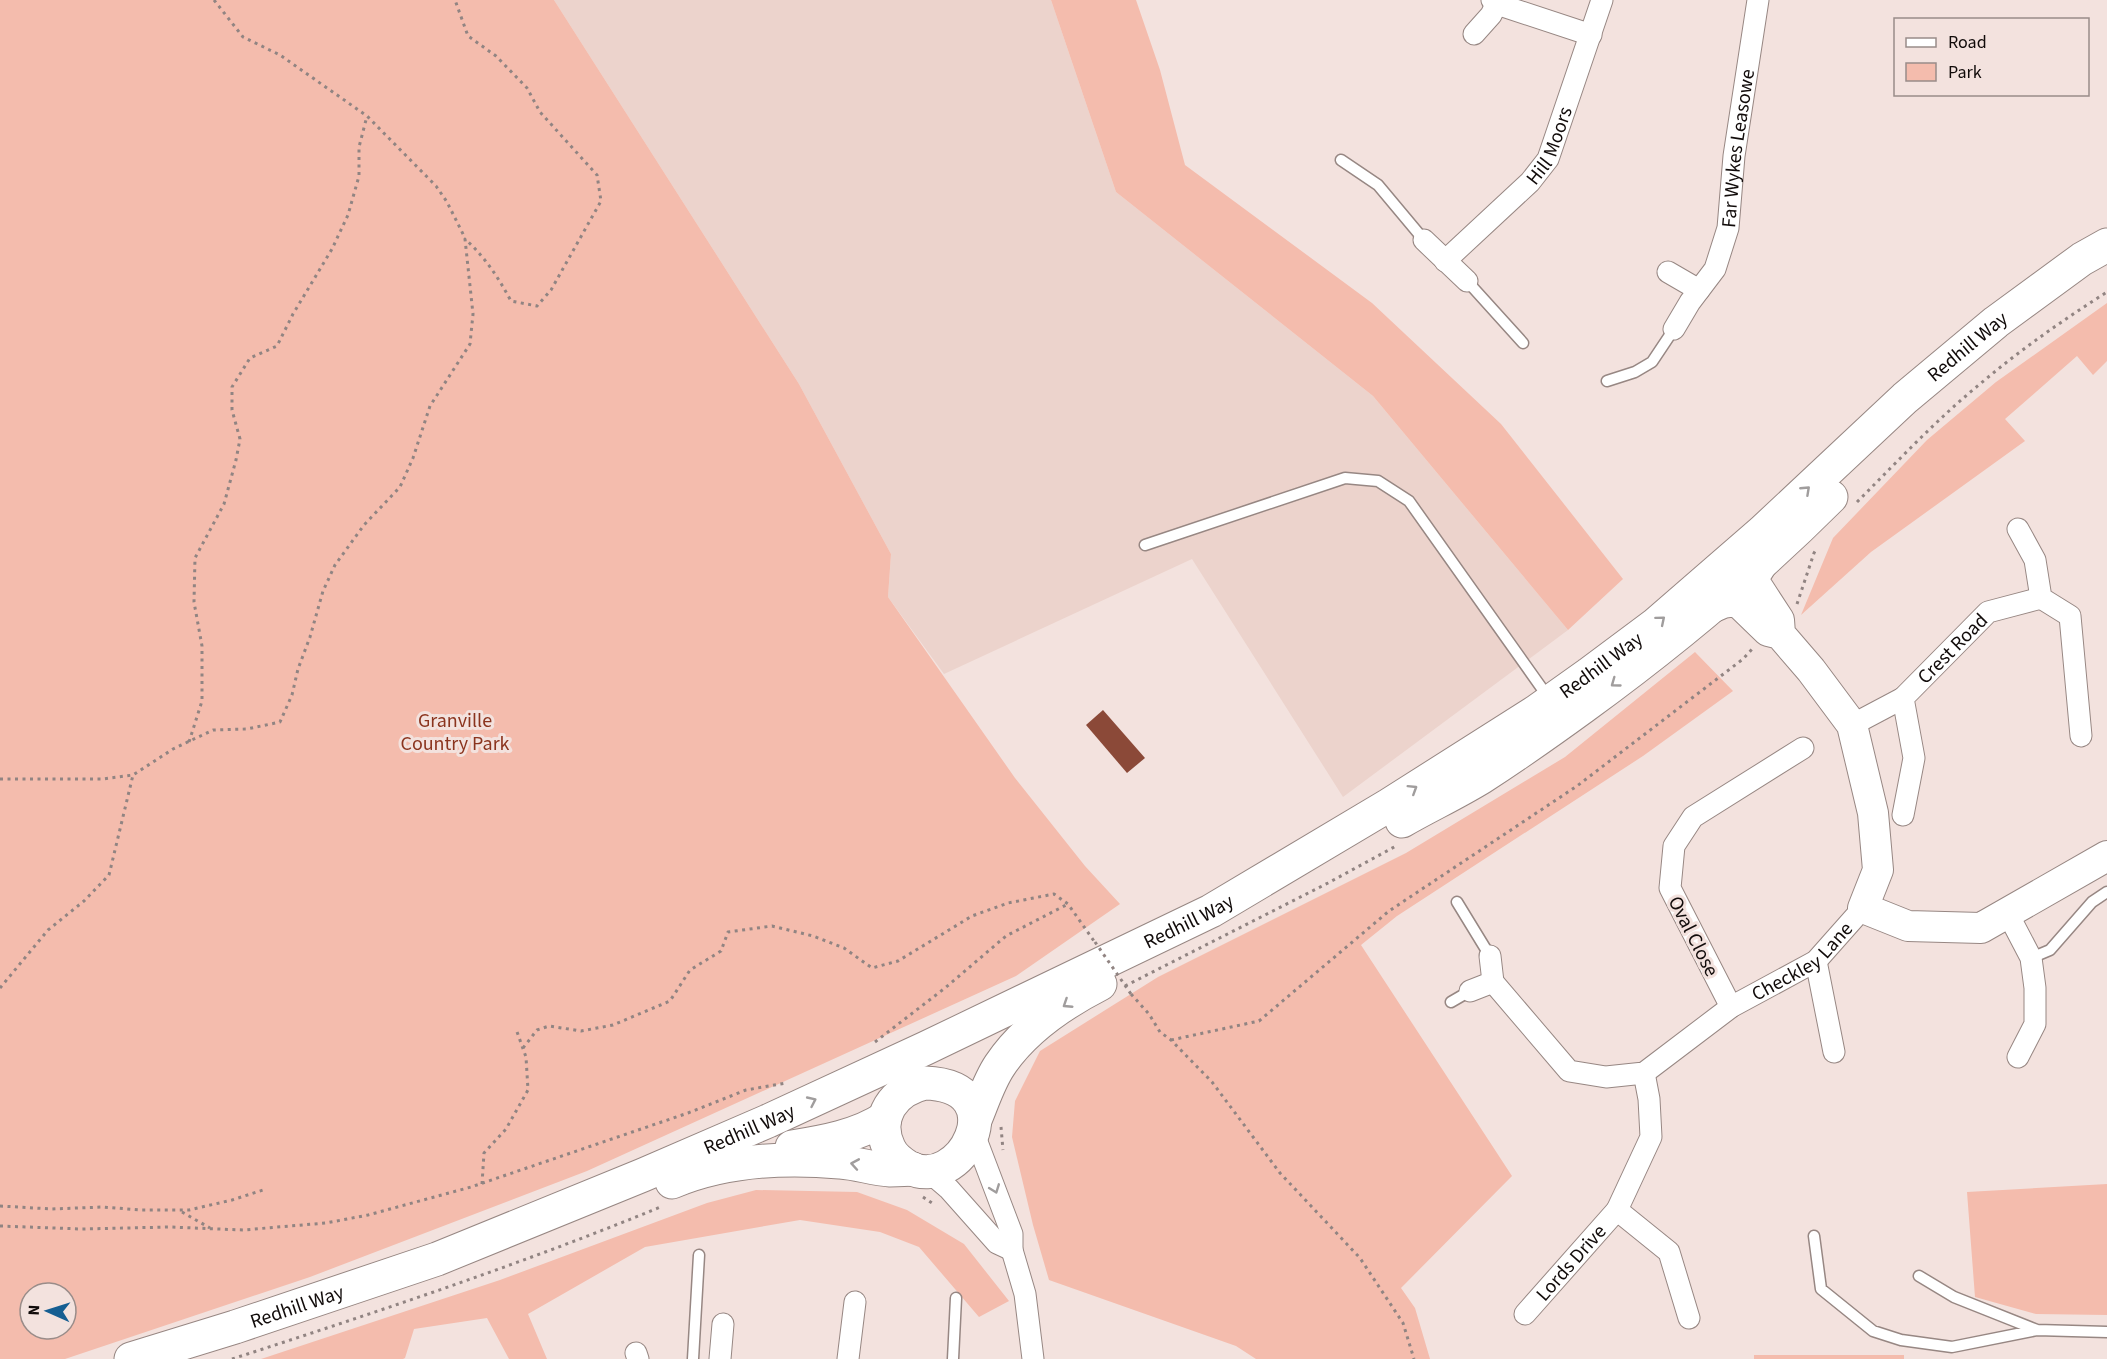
<svg xmlns="http://www.w3.org/2000/svg" width="2107" height="1359" font-family="'Source Sans 3',sans-serif">
	<style>
		.built { fill: #ecd3cc }
		.green { fill: #f4bcad; fill-rule: evenodd }
		.building { fill: #8b4938 }
		.lines { fill: none; stroke-linecap: round; stroke-linejoin: round }
		.lane-casing { stroke: #978783; stroke-width: 13 }
		.street-casing { stroke: #978783; stroke-width: 23 }
		.secondary-casing { stroke: #978783; stroke-width: 32 }
		.primary-casing { stroke: #978783; stroke-width: 35 }
		.path { stroke: #918482; stroke-width: 3; stroke-dasharray: 3 4.5; stroke-linecap: butt }
		.lane { stroke: #fff; stroke-width: 10 }
		.street { stroke: #fff; stroke-width: 21 }
		.secondary { stroke: #fff; stroke-width: 30 }
		.primary { stroke: #fff; stroke-width: 33 }
		.path-bridge { stroke: #918482; stroke-width: 3; stroke-dasharray: 3 4.5; stroke-linecap: butt }
		.oneway { stroke: #a09d9d }
		.labels { text-anchor: middle; stroke-width: 6; stroke-linejoin: round; paint-order: stroke }
		.street-label { font-size: 20px; fill: #110b0a; stroke: #f3e2de }
		.park-label { font-size: 20px; fill: #8b341e; stroke: #f3e2de }
	</style>
	<rect width="100%" height="100%" fill="#f3e2de"/>
	<path class="built" d="M554,0H1051L1116,192L1373,396L1568,630L1343,797L1192,559L944,674L888,597L891,554L799,384Z"/>
	<path class="green" d="M0,0H554L799,384L891,554L888,597L1015,778L1085,866L1120,904L1016,976L587,1171L310,1277L65,1359H0ZM30,1293H66V1329H30Z
		M1051,0H1136L1160,70L1185,165L1372,303L1501,424L1623,579L1568,630L1373,396L1116,192Z
		M2107,303V361L2093,375L2077,356L2005,419L2025,441L1871,552L1801,615L1833,538L1927,440L1996,382Z
		M1695,652L1733,691L1643,756L1397,916L1361,945L1512,1176L1401,1288L1415,1308L1430,1359H1256L1236,1346L1049,1280L1033,1225L1012,1137L1015,1101L1040,1051L1158,977L1406,853L1565,757Z
		M2107,1184V1315L2036,1314L1975,1297L1967,1192Z
		M756,1190L857,1192L907,1210L964,1244L1009,1301L979,1317L919,1247L880,1232L800,1220L645,1247L528,1314L547,1359H509L487,1318L414,1329L405,1358L403,1359H261L500,1280L707,1203Z
		M1754,1355H1904V1359H1754Z"/>
	<path class="building" d="M1103,710L1145,758L1127,773L1086,725Z"/>
	<g class="lines">
		<defs>
			<path id="lane" d="M1341,160L1378,185L1424,240
				M1467,281L1523,343
				M1607,381L1635,372L1652,362L1674,329
				M1145,545L1345,478L1378,481L1409,501L1548,697
				M1457,902L1490,956
				M2031,958L2050,950L2092,902L2107,892
				M1451,1002L1470,991
				M1814,1236L1821,1289L1873,1331L1901,1340L1952,1347L2037,1330L2107,1332
				M1919,1276L1954,1297L2037,1330
				M693,1359L699,1255
				M953,1359L956,1298"/>
			<g id="street">
				<path d="M1492,0L1506,7L1591,35"/>
				<path d="M1474,34L1491,15L1497,3"/>
				<path d="M1424,240L1467,281"/>
				<path id="s1" d="M1445,261L1530,182L1548,159L1602,0"/>
				<path d="M1668,272L1699,290"/>
				<path id="s2" d="M1674,329L1690,302L1715,269L1728,228L1734,156L1758,0"/>
				<path d="M2018,529L2035,560L2041,598L2070,616L2081,736"/>
				<path d="M1852,725L1903,698"/>
				<path id="s3" d="M1903,815L1914,758L1903,698L1988,612L2041,598"/>
				<path d="M2008,914L2031,958L2035,988V1024L2018,1057"/>
				<path d="M1816,961L1834,1052"/>
				<path id="s4" d="M1493,982L1569,1071L1606,1077L1644,1073L1731,1007L1816,961L1863,908"/>
				<path d="M1470,991L1493,982L1490,956"/>
				<path d="M1731,1007L1670,888L1674,846L1693,817L1803,748"/>
				<path d="M974,1134L1012,1234V1250L1025,1294L1033,1359"/>
				<path d="M928,1171L949,1189L997,1243L1012,1250"/>
				<path d="M1617,1210L1651,1137L1649,1099L1644,1073"/>
				<path id="s5" d="M1525,1314L1617,1210L1669,1252L1689,1318"/>
				<path d="M636,1353L638,1359"/>
				<path d="M720,1359L723,1324"/>
				<path d="M848,1359L855,1302"/>
			</g>
			<path id="secondary" d="M1764,561L1756,574L1755,583L1779,620L1780,634
				M1709,609L1723,603L1737,601L1768,631L1780,634L1811,670L1852,725L1873,813L1878,870L1863,908L1908,926L1981,928L2107,856"/>
			<g id="primary">
				<path d="M1402,821C1428,806 1456,793 1482,777C1516,755 1550,731 1583,707C1671,643 1754,574 1831,497"/>
				<path d="M925,1083C1019,1086 960,1196 908,1167C900,1162 893,1157 889,1148C874,1117 894,1090 925,1083Z"/>
				<path d="M975,1120C983,1101 989,1081 1000,1065C1024,1029 1063,1003 1100,984"/>
				<path d="M792,1147C823,1142 858,1136 885,1118"/>
				<path d="M672,1182C724,1160 784,1157 840,1162C857,1163 873,1169 890,1170C897,1170 905,1170 913,1169"/>
				<path id="s6" d="M131,1359L235,1327L437,1259L643,1175L768,1121L926,1048L1211,911L1389,805L1537,711L1589,674L1656,624L1762,532L1905,398L1996,322L2082,259L2107,245"/>
			</g>
		</defs>
		<use href="#lane" class="lane-casing"/>
		<use href="#street" class="street-casing"/>
		<use href="#secondary" class="secondary-casing"/>
		<use href="#primary" class="primary-casing"/>
		<path class="path" d="M214,0L243,37L280,55L367,116L436,186L447,202L465,238
			M1857,502C1897,462 1936,420 1980,384C2020,350 2063,320 2107,292
			M1797,604L1814,553L1817,548
			M189,742L202,701V646L194,602L195,558L224,504L236,460L240,439L232,410V387L250,358L277,346L293,314L332,249L348,215L359,176V147L367,116
			M0,779H103L133,775L173,749L213,730L247,729L280,722L292,695L298,669L310,637L323,591L335,565L364,525L400,487L413,458L430,406L470,344L473,314L465,239C485,257 498,277 511,301L537,306L551,290L601,201L597,175L540,112L527,88L496,56L468,36L455,0
			M1125,986L1328,883L1396,846
			M0,988L48,930L84,901L109,875L133,775
			M1131,994L1149,1014L1160,1032L1171,1040L1212,1082L1280,1173L1360,1258L1403,1323L1414,1359
			M1171,1040L1259,1021L1389,911L1577,786L1743,659L1753,648
			M875,1042L945,988L1006,936L1068,904
			M523,1048L537,1030L549,1026L581,1031L613,1025L670,1001L690,970L721,951L728,932L772,926L813,936L844,948L872,968L898,961L972,916L1008,903L1054,894L1068,904L1094,941
			M1001,1127L1003,1150
			M482,1184L484,1153L506,1129L528,1090L526,1057L516,1029
			M923,1197L935,1205
			M0,1206L52,1209L103,1207L140,1210H189L232,1200L263,1190
			M182,1212L210,1228
			M0,1226L81,1229L170,1227L243,1230L326,1223L368,1215L471,1187L688,1113L746,1090L786,1083
			M232,1359C377,1312 522,1264 663,1206"/>
		<use href="#lane" class="lane"/>
		<use href="#street" class="street"/>
		<use href="#secondary" class="secondary"/>
		<use href="#primary" class="primary"/>
		<path class="path-bridge" d="M1095,942L1131,994"/>
	</g>
	<defs><path id="oneway-chevron" d="M-2-3.5L2.5 0L-2 3.5" fill="none" stroke-width="1.6" stroke-linecap="round" stroke-linejoin="round" transform="scale(1.5)"/></defs>
	<g class="oneway">
		<use href="#oneway-chevron" transform="translate(1806 490) rotate(-43)"/>
		<use href="#oneway-chevron" transform="translate(1661 620) rotate(-40)"/>
		<use href="#oneway-chevron" transform="translate(1615 683) rotate(144)"/>
		<use href="#oneway-chevron" transform="translate(1413 789) rotate(-32)"/>
		<use href="#oneway-chevron" transform="translate(1067 1004) rotate(147)"/>
		<use href="#oneway-chevron" transform="translate(812 1101) rotate(-25)"/>
		<use href="#oneway-chevron" transform="translate(855 1164) rotate(-170)"/>
		<use href="#oneway-chevron" transform="translate(995 1189) rotate(69)"/>
	</g>
	<g class="labels">
		<g class="street-label">
			<text dy="7" stroke="none"><textPath href="#s1" startOffset="158">Hill Moors</textPath></text>
			<text dy="7" stroke="none"><textPath href="#s2" startOffset="196">Far Wykes Leasowe</textPath></text>
			<text dy="7" stroke="none"><textPath href="#s6" startOffset="2118">Redhill Way</textPath></text>
			<text dy="7" stroke="none"><textPath href="#s3" startOffset="189">Crest Road</textPath></text>
			<text dy="7" stroke="none"><textPath href="#s6" startOffset="1632">Redhill Way</textPath></text>
			<text dy="7" stroke="none"><textPath href="#s6" startOffset="1146">Redhill Way</textPath></text>
			<text transform="translate(1694 936) rotate(63)" y="7">Oval Close</text>
			<text dy="7" stroke="none"><textPath href="#s4" startOffset="387">Checkley Lane</textPath></text>
			<text dy="7" stroke="none"><textPath href="#s6" startOffset="660">Redhill Way</textPath></text>
			<text dy="7" stroke="none"><textPath href="#s5" startOffset="69">Lords Drive</textPath></text>
			<text dy="7" stroke="none"><textPath href="#s6" startOffset="174">Redhill Way</textPath></text>
		</g>
		<g class="park-label">
			<text x="455" y="727">Granville<tspan x="455" dy="23">Country Park</tspan></text>
		</g>
	</g>
	<rect x="1894" y="18" width="195" height="78" fill="#f3e2de" stroke="#998c89" stroke-width="1.5"/>
	<rect x="1906" y="38" width="30" height="9" fill="#ffffff" stroke="#998c89" stroke-width="1.5"/>
	<text x="1948" y="48" font-size="18" fill="#110b0a">Road</text>
	<rect x="1906" y="63" width="30" height="18" fill="#f4bcad" stroke="#998c89" stroke-width="1.5"/>
	<text x="1948" y="78" font-size="18" fill="#110b0a">Park</text>
	<g transform="translate(48 1311) rotate(273)"><circle r="28" fill="#f3e2de" stroke="#998c89" stroke-width="1.5"/>
	<path d="M0-4.5L10 22L0 15L-10 22Z" fill="#155e92"/>
	<text y="-9" font-size="16" font-weight="bold" text-anchor="middle" fill="#110b0a">N</text>
	</g>
</svg>
